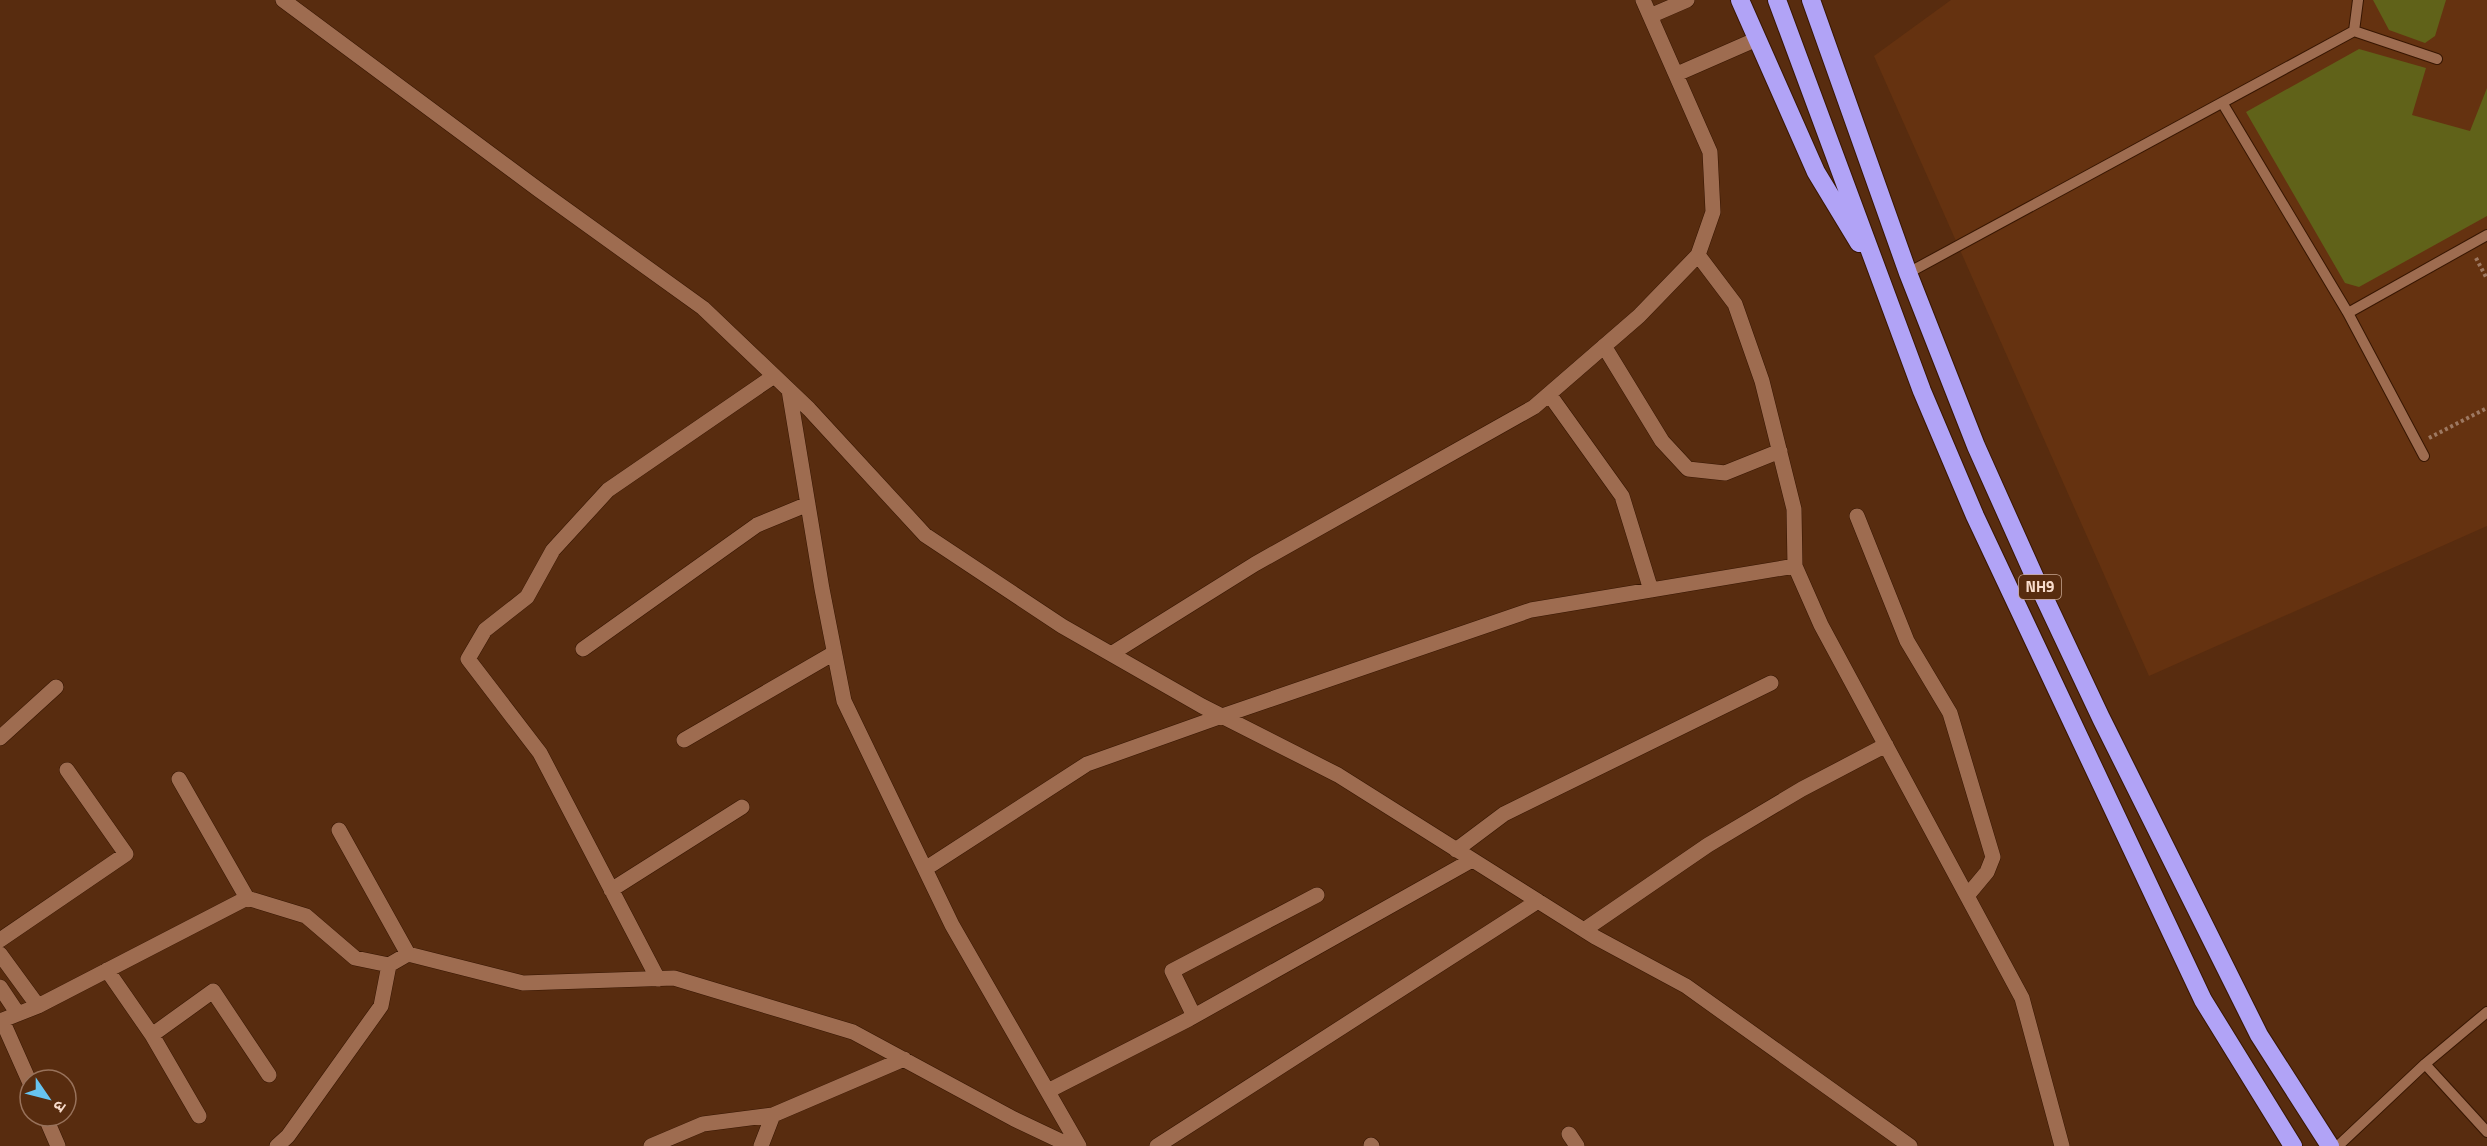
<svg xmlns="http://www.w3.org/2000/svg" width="2487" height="1146" font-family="'Titillium Web','Noto Sans Devanagari',sans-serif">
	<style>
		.built { fill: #653210 }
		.green { fill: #606219 }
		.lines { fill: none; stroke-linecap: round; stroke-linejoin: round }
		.lane-casing { stroke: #371602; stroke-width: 12 }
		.street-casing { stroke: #371602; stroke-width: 16 }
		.highway-casing { stroke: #371602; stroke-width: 20 }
		.path { stroke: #9d7861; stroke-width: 4; stroke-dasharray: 3 3; stroke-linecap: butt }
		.lane { stroke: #9e6c50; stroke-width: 10 }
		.street { stroke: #9e6c50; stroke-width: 15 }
		.highway { stroke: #b1a3f6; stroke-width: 18 }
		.labels { text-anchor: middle; stroke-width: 6; stroke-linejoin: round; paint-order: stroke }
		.shield { fill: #582c0f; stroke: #c8a793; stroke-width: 1.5 }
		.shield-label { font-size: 15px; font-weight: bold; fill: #f8dccc }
	</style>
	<rect width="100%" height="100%" fill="#582c0f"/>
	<path class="built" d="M1951,0H2487V526L2149,676L1874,56Z"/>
	<path class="green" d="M2373,0H2446L2435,36L2425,43L2389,30Z
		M2359,49L2426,68L2412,115L2470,131L2487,88V216L2359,287L2345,283L2246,112Z"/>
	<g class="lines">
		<defs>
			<path id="lane" d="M2354,31L2437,59
				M2223,104L2348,313L2424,456
				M1908,273L2354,31L2358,0
				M2348,313L2487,235
				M2425,1064L2487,1132
				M2338,1146L2425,1064L2487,1012"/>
			<path id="street" d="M283,0L539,190L703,308L809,409L925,535L1062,626L1202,706L1338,775L1595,937L1686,986L1910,1146
				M1650,16L1687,0
				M1677,74L1757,39
				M1698,255L1735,304L1762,381L1794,509L1795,566L1821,625L2022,998L2062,1146
				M1604,346L1662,441L1688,469L1725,473L1780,451
				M789,390L822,589L844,701L952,925L1079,1146
				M1549,394L1622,496L1651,590
				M1857,516L1907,641L1950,713L1993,857L1987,872L1967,896
				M583,649L757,525L808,504
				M1111,654L1255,564L1534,407L1639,316L1698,255L1713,212L1710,152L1643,0
				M0,738L56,687
				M684,740L834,653
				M179,779L247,898
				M339,830L408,954
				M1456,850L1504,814L1771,683
				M925,869L1087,764L1222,716L1531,610L1795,566
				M611,890L742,807
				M1584,930L1708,845L1802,789L1886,745
				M0,940L126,854L67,770
				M0,954L38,1006
				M107,970L152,1035L199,1116
				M658,979L540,753L468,659L485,630L527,597L553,550L608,490L774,376
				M0,987L18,1014
				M1194,1016L1172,971L1317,895
				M2,1020L30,1083
				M0,1021L38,1006L247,898L306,916L355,958L389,965L408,954L523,983L674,978L853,1032L1014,1119L1071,1146
				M152,1035L213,991L269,1075
				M1048,1091L1189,1019L1472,860
				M45,1116L58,1146
				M1569,1134L1577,1146
				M1371,1145L1372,1146
				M277,1146L288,1136L381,1006L389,965
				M651,1146L703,1124L773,1115
				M761,1146L773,1115L904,1059
				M1157,1146L1538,901"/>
			<path id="highway" d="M1740,0L1816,172L1859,243
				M1777,0L1922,391L1975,516L2203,1000L2293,1146
				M1811,0L1908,273L1976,446L2036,580L2101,718L2259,1035L2330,1146"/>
		</defs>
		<use href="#lane" class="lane-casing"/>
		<use href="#street" class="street-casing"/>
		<use href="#highway" class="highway-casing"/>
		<path class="path" d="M2476,258L2487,279
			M2429,438L2487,408"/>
		<use href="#lane" class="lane"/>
		<use href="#street" class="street"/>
		<use href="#highway" class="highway"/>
	</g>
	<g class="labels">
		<rect class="shield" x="2019" y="575" width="42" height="24" rx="4.5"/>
		<g class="shield-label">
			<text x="2040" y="592">NH9</text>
		</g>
	</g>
	<g transform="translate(48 1098) rotate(125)"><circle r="28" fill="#582c0f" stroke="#98725b" stroke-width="1.5"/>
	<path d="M0-4.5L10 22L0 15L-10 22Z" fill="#67c4f0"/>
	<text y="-9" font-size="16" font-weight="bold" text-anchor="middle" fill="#f8dccc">उ</text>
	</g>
</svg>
